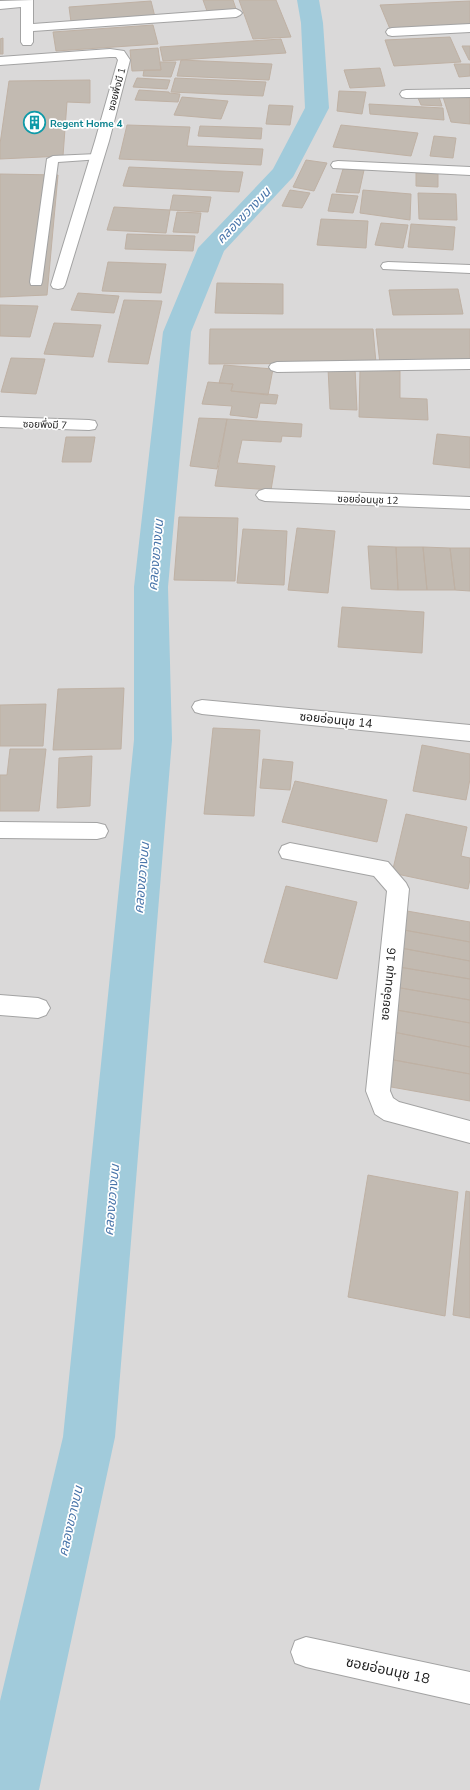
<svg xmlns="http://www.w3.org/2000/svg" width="470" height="1790" font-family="'Nunito Sans','Noto Sans Thai',sans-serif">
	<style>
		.residential { fill: #dad9d9 }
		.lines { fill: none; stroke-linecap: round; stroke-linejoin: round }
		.canal { fill: #a1cbdb; fill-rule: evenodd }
		.building { fill: #c2bab1; stroke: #bfb1a4 }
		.service-casing { stroke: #a3a3a3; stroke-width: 2 }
		.minor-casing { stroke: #a3a3a3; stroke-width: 2 }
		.service { fill: #fff; fill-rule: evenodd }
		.minor { fill: #fff; fill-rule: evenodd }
		.labels { text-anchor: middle; stroke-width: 3.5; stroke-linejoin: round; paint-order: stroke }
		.far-street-label { font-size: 10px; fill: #1c1c1c; stroke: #fff }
		.far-culture-label { font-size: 10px; font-weight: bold; fill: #0d838f; stroke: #fff; text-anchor: start }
		.street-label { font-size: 12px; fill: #1c1c1c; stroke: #fff }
		.water-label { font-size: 13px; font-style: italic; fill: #4975aa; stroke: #fff }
		.near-street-label { font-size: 14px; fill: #1c1c1c; stroke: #fff }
	</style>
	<rect width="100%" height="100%" fill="#edeae1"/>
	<path class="residential" d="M0,0H470V1790H0Z"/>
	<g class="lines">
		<path class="canal" d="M297,0H319L323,23L329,108L293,177L224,251L191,332L168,587L172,740L115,1437L39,1790H0V1701L63,1437L134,740V587L163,332L198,248L273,169L305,108L301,23Z"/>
	</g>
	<path class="building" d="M203,0H233L236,9L207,11Z
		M239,0H276L291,37L253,39Z
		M151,1L155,17L71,22L69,7Z
		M470,1V25L390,29L380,5Z
		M153,25L158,44L56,51L53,32Z
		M450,37L461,62L394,66L385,40Z
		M3,38V54H0V39Z
		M281,39L286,53L163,61L160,47Z
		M462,46H470V60H469Z
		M158,48L161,70L132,71L130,50Z
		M181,60L272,64L269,80L177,76Z
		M160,62H176L171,77L143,76L144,70H161Z
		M454,64H470V76L459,77Z
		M380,68L385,86L350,88L344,70Z
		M137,78L170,80L167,89L133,87Z
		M175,78L266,82L263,96L171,92Z
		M90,80V103L67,102L63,156L0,159V144L9,81Z
		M139,90L169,92V93L180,94L178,102L135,100Z
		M339,91L366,92L362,114L337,111Z
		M182,97L228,101L221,119L174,115Z
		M439,97L442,106L421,105L418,98Z
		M443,97L470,98V124L451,122Z
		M369,104L443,108L444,120L370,114Z
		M269,105L293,106L290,125L266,124Z
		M127,125L190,127L187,146L263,149L261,165L119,159Z
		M341,125L418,133L411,156L333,147Z
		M200,126L262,128L261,139L198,136Z
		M434,136L456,138L453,158L430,156Z
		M306,160L327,163L314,191L293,187Z
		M129,167L243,172L239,192L123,186Z
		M343,169L364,170L359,193L336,192Z
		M416,173L438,174V187L416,186Z
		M0,174L58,175L47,295L0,297Z
		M290,190L310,193L302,208L282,206Z
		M363,190L411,194L410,220L360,213Z
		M418,193L456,194L457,220L419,219Z
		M332,194L358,196L353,213L328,211Z
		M173,195L211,197L208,212L170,210Z
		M114,207L170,210L166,233L107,230Z
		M177,212L201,213L198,233L173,232Z
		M321,219L368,221L366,248L317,245Z
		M381,223L408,225L403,248L375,245Z
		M411,224L455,227L453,250L408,247Z
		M127,234L195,236L193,251L125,249Z
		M108,262L166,264L161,293L102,291Z
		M217,283L283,284V314L215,313Z
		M458,289L463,314L393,315L389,290Z
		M78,293L119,296L114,313L71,310Z
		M124,300L162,301L148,364L108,362Z
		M0,305L38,306L30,337L0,336Z
		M54,323L101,325L93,357L44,354Z
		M210,329H373L376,363L209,364Z
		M376,329H470V363L380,364Z
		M11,358L45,359L36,394L1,392Z
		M224,365L273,369L268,395L231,391L233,384L219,383Z
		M328,368H355L357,410L330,409Z
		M360,370L400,371V398L427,399L428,420L359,417Z
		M208,382L233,384L231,391L278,395L276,404L260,403L257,418L230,415L232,406L202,404Z
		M199,418L227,419L217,469L190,466Z
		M227,419L302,424L301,437L282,436L281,442L242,440L237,463L275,466L271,490L215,486Z
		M437,434L470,437V468L433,464Z
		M66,437H95L91,462H62Z
		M179,517L238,518L235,581L174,580Z
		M297,528L335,531L328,593L288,590Z
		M243,529L287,531L284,585L237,583Z
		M368,546L396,547L398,590L371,589Z
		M396,547H423L427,590H398Z
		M423,547L450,548L455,590H427Z
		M450,548H470V591L455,590Z
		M342,607L424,612L422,653L338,647Z
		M124,688L121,749L53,750L58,689Z
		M46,704L43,746H0V705Z
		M213,728L260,730L254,816L204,814Z
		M422,745L470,754V779L466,800L413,791Z
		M10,749H46L39,811H0V775H7Z
		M92,756L90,806L57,808L59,758Z
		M263,759L293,762L290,790L260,788Z
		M295,781L387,800L377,842L282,822Z
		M406,814L467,827L461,856L470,858V879L468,889L392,873Z
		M286,886L357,902L337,979L264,962Z
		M407,911L470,922V942L404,930Z
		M404,930L470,942V961L401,948Z
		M401,948L470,961V979L399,967Z
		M399,967L470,979V1000L395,987Z
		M395,987L470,1000V1023L391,1009Z
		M391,1009L470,1023V1047L388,1031Z
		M388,1031L470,1047V1074L383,1058Z
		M383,1058L470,1074V1101L380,1085Z
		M368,1175L458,1192L445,1316L348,1297Z
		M466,1191L470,1192V1318L453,1315Z"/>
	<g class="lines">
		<defs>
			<path id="service" d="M97,154L101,155L103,157L101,159L58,162L42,282L41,285H31L30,282L47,159L53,156Z"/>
			<path id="minor" d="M33,0V24L236,9L240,11L242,13L240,15L236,17L33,31V42L31,45H23L21,42V7L0,9V1Z
				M470,24V32L392,36L388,35L386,32L388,29L392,28Z
				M110,49L124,51L130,60L109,141L65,285L63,288L58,289L53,288L51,285L95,141L118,60L116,57H110L0,65V57Z
				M470,89V97L406,98L402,97L400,94L402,91L406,90Z
				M338,161L470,167V175L333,168L331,165L333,162Z
				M388,262L470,265V273L383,269L381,266L383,263Z
				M470,359V369L277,372L271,370L269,367L271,364L277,362Z
				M0,417L89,420L95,421L97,425L95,429L89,430L0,427Z
				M265,489L470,497V509L265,501L259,499L256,495L259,491Z
				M202,700L470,725V741L202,714L195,712L192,707L195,702Z
				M0,822L97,823L105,825L108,831L105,837L97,839L0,838Z
				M290,843L388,862L406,883L409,889L390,1091L393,1098L399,1102L470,1121V1143L384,1120L375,1114L366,1091L387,891L374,876L282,858L279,852L282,846Z
				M0,995L38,998L46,1001L50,1008L46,1015L38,1018L0,1015Z
				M306,1637L470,1672V1704L306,1667L295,1663L291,1652L295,1641Z"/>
		</defs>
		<use href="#service" class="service-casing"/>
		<use href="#minor" class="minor-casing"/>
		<use href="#service" class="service"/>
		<use href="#minor" class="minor"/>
	</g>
	<defs>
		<symbol id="building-ring" viewBox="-11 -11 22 22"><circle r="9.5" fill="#fff" stroke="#0f9aa8" stroke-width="1.5"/><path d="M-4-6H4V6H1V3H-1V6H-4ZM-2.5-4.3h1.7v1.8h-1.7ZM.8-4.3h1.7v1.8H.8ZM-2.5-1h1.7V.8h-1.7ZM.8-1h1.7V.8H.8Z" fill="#0f9aa8"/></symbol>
	</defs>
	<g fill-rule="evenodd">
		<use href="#building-ring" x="22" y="110" width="25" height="25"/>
	</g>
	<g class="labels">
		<g class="far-street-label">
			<text transform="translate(116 89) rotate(-75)" y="4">ซอยพึ่งมี 1</text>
			<text transform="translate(45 424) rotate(2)" y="4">ซอยพึ่งมี 7</text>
			<text transform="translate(368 499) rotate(2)" y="4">ซอยอ่อนนุช 12</text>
		</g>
		<g class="far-culture-label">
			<text x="50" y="127">Regent Home 4</text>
		</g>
		<g class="street-label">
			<text transform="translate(336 720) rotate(6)" y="4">ซอยอ่อนนุช 14</text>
			<text transform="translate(388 984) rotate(-84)" y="4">ซอยอ่อนนุช 16</text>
		</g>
		<g class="water-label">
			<text transform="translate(243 215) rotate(-46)" y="5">คลองขวางบน</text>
			<text transform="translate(155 555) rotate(-85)" y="5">คลองขวางบน</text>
			<text transform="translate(141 878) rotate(-85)" y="5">คลองขวางบน</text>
			<text transform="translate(111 1200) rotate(-85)" y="5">คลองขวางบน</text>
			<text transform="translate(70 1521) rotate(-77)" y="5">คลองขวางบน</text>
		</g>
		<g class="near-street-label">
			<text transform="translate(388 1670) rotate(12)" y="5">ซอยอ่อนนุช 18</text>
		</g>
	</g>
</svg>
